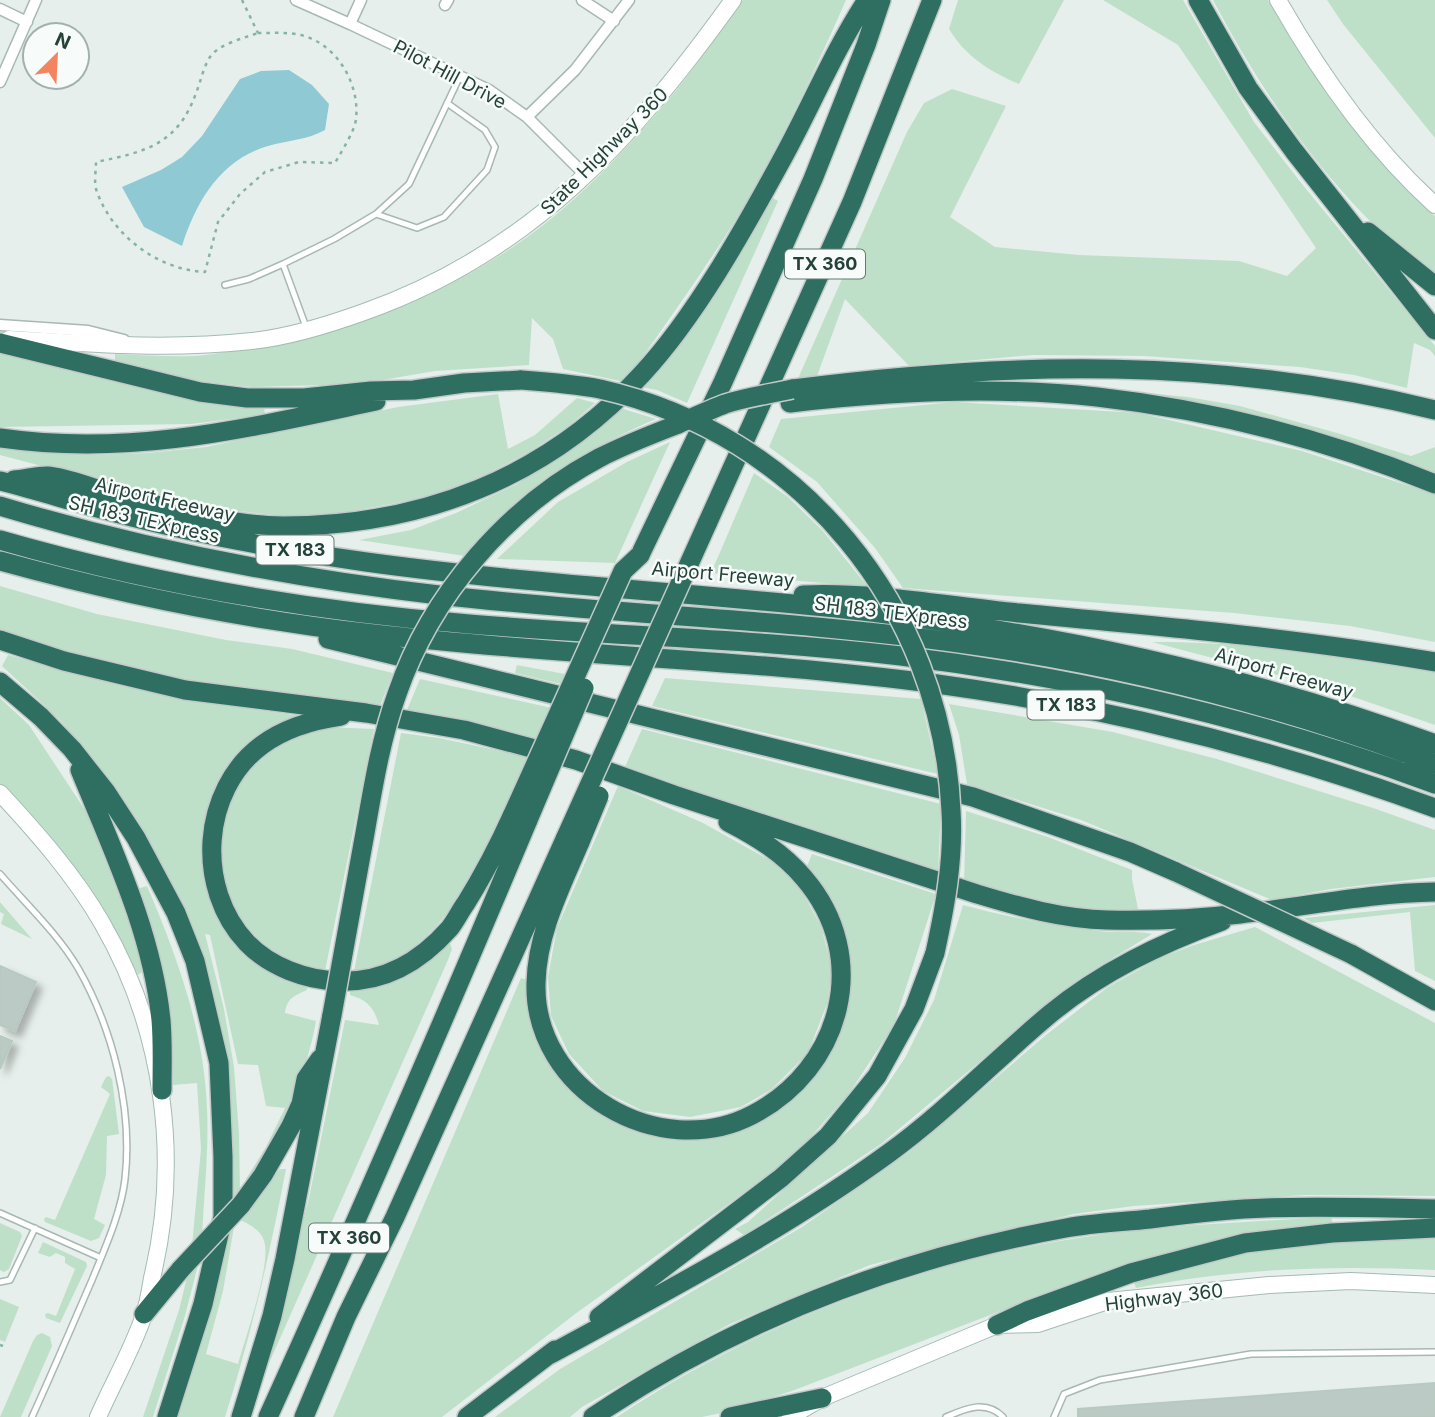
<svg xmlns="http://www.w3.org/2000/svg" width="1435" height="1417" font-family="Inter,sans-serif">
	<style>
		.green { fill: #bfe0c8 }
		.water { fill: #8ec9d4 }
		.building { fill: #bbcac4; stroke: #b8c9c2; stroke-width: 2; filter: url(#shadow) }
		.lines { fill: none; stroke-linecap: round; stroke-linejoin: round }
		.service-casing { stroke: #a8b8b2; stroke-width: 8 }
		.minor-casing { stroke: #a8b8b2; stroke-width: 13 }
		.secondary-casing { stroke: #a4bbb3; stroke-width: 18 }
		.motorway-casing { stroke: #c2cac8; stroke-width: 22 }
		.path { stroke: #86b3a5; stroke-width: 2.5; stroke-dasharray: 3.5 5; stroke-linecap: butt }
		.service { stroke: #fff; stroke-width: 5 }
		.minor { stroke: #fff; stroke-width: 10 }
		.secondary { stroke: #fff; stroke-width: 16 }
		.motorway { stroke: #2f6f62; stroke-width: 19 }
		.motorway-bridge-casing { stroke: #c2cac8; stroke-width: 22; stroke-linecap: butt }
		.motorway-bridge { stroke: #2f6f62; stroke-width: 19 }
		.labels { text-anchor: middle; stroke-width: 5; stroke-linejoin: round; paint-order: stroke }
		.shield { fill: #f7fbf9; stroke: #637a73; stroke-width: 2 }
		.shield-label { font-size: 18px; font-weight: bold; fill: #24423a }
		.street-label { font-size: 19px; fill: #24423a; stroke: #f7fbf9 }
	</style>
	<defs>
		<filter id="shadow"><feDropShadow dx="6" dy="6" stdDeviation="3.5" flood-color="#0004"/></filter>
	</defs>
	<rect width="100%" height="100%" fill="#e6efeb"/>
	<path class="green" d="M743,0H846C817,66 786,133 750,196C712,260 668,321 625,382L563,369L553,339L532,318L529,365L435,371L359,384L252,387L198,381L115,361V354C142,355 169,357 195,356C209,355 223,352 237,350C349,335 458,292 547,222C584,193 618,157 649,122C684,84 713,41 743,0Z
		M958,0H1064L1019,84C989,71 966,57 949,29Z
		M1103,0H1183L1254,122L1302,184L1435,346V356L1430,350L1414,343L1407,388L1354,375L1300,367L1144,356L1033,355L909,366L845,299L816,379L796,383L907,132L924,103L952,89L1006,106L950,217L995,247L1079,255L1239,261L1287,276L1316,248L1178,45Z
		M1213,0H1268C1314,80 1366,155 1435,216V274C1412,255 1385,237 1364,215C1303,152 1254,78 1213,0Z
		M1327,0H1435V138L1343,24Z
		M771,197L778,201L687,403L657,390L641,387Z
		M0,350L264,405L265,415L191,424L0,427Z
		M1147,393L1188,397L1240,406L1337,433L1411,456L1435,447V473L1389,455L1279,420Z
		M498,394L508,449L535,435L577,398L595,403L570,425L529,452L487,474L430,497L336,514L283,516L212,508L151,495L0,455V448L97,455L148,453L206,447L398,407Z
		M954,402L1139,413L1302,451L1431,493L1435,495V642L1350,626L1234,613L903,588L875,548L817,482L769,447L781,419Z
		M617,407L656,419C574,454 525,490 465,556L359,540L411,530L456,513L517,484L587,438Z
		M670,442L615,563L497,559L558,502L627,462Z
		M754,473L788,497L822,530L868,587L711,573Z
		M0,586L97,614L226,640L292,649L393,673L380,706C318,700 254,696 193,684C127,672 63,655 0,633Z
		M1152,642C1241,642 1348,653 1435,672V725L1333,690Z
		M8,655L122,686L237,707L300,716L208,809L203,837L202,857L207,882L218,915L307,984V990C294,996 287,998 285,1013L316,1021C306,1079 279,1130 249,1180L246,1179L266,1147L285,1108L266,1106L258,1065L238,1064L210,935L205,934L224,1009L234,1067L239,1134L240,1192L231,1203L188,922L161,864L128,807L61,721L2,666Z
		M517,665L565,674L561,684L515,673Z
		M665,678L921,699L938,774L652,706Z
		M420,679L552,708L537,740L477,724L407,710Z
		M0,698L29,725L87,813L121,890L134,934L142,972L138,975L104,910L57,845L0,790Z
		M949,704L1113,732L1217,759L1376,809L1435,830V877L1331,889L1272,900L1081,820L967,784L959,735Z
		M326,727L374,729L325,971C309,967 289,963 275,953C202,900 204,798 276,746C290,736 309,731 326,727Z
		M642,729L941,804L938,874L624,769Z
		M401,733L439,738L529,757C502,823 454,941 380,966C372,969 362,969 354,971Z
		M618,786L703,823L775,863L800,888L821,926L832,969L827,1004L808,1053L772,1089L741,1107L690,1117L643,1111L603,1091L569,1054L551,1016L548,977L557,928Z
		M966,811L1048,837L1132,870V879L1138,909L1133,914L1046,908L964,885Z
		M812,854L936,894L894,1025L848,1095L791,1159L575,1314L442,1417H333L521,978L527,980C528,1018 538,1032 556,1064C569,1089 588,1104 612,1118C719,1180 858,1093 849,970C848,950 845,925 835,907C828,894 816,881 806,869Z
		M147,886C177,956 204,1030 207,1108C209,1150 204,1194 202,1237L192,1246L201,1149L197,1083L173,1085L163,997L137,889Z
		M0,902L32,939L1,924L4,914L0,912Z
		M963,905C1007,917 1052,925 1098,931C1116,933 1134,930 1152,934L1079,979L881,1144L744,1235L735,1229L748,1222L868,1113L905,1058L934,1000Z
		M1435,905V981L1415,971L1410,912L1312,923L1304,918Z
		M1255,927L1435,1023V1196L1305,1195L1134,1206L1074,1214L870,1265L730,1324L582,1407L570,1417H495L560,1369L802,1227L909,1152L1046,1035L1108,987L1160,958L1194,945Z
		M443,942L450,943L452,949L448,960L262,1379L309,1198L345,1020L379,1025C374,1007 367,1000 350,995V989Z
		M109,1076L112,1079L119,1134L107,1136L106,1175L94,1219L105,1225L99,1238L91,1241L45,1222L44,1219L46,1217L55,1220L110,1094L101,1087L106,1077Z
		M280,1169H286C270,1253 251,1336 225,1417H177L195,1354L223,1239L234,1227L223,1291L206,1354L238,1364C245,1339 272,1262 264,1241C261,1230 249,1224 240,1220Z
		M1331,1217L1333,1224L1154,1258L998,1312L792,1391L726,1412L702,1417H617C752,1326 917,1263 1078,1238C1162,1225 1247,1222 1331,1217Z
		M0,1223L20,1232L22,1236L9,1269L4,1272L0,1270Z
		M1435,1237V1270C1335,1265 1235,1268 1136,1288L1134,1282L1235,1253L1355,1238Z
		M43,1242L86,1262L87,1266L60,1323L46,1318L45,1314L48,1313L56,1316L75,1269L65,1263V1257L56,1253L50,1257L38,1253Z
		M198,1265L185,1316L153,1417H143L179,1310L188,1273Z
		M0,1299L19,1307L5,1342L0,1340Z
		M42,1333L50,1337L52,1346L21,1417H0L33,1341L37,1335Z"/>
	<path class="water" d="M289,70L312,85L329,104L325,130C307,140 288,140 268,146C220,160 196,202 182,246L144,227L122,187L161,170L182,157L202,136L240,79L261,71Z"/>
	<path class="building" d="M0,966L36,982L15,1031L0,1025Z
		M0,1036L12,1041L0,1069Z
		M1435,1383V1417H1078V1409Z"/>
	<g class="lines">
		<defs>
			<path id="service" d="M376,214L417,228L444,217L487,170L495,147L485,130L447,103
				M225,285L249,279L283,264
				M306,327L283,264L334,239L376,214L409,184L460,76
				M0,874C26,904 58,934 78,968C113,1029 133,1109 125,1179C121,1213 105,1248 92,1280C72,1326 53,1371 32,1417
				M0,1213L101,1258
				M0,1282L10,1280L35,1228
				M946,1417C965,1409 986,1399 1003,1417
				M1054,1417L1064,1394L1100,1380L1251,1354L1435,1352"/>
			<path id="minor" d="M296,0L350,24L489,90L527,117L585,175
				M582,0L614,21
				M445,5L448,0
				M0,9L27,22
				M350,24L361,0
				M0,82L36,0
				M527,117L575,70L629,0
				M0,325L88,331L124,340"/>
			<path id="secondary" d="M1278,0C1319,72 1373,149 1435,205
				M9,339C92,344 168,350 252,341C290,337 328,325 364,312C531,253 632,140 733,0
				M0,793C37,833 75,876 102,923C164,1030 181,1159 152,1278C150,1290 148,1303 144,1315C132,1350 113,1383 98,1417
				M790,1417L822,1398L997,1325L1038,1324L1108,1301L1269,1285L1351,1281L1435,1285"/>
			<path id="motorway" d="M1198,0L1248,88L1294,151L1435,330
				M1368,232L1435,286
				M0,343L200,392L247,398H304L371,391L414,390L464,383L521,380
				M793,389C1010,361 1221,357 1435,410
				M790,403C892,391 995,386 1097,397C1213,410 1328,440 1435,484
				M0,438C132,457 248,428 376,401
				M14,480C25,479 37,476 47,476C66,477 88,487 107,492C164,507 223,525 283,526C422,526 547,478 642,374C695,317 743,231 780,163C810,109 833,52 867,0
				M0,481C40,491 80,504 120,514C201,535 283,550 366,562C533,585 703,593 871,612C1062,635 1254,677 1435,744
				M0,506C143,549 290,578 439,595C614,615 791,619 966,644C1125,666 1284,707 1435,764
				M707,524L852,202L932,0
				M0,540C153,584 310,611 469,624C613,636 757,639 901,656C1082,678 1263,720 1435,784
				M640,555L723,382L813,179L866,45L881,0
				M0,561C123,595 248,620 374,634C561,656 750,659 937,684C1107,707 1274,749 1435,808
				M803,595C876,592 947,606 1019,613C1158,626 1297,638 1435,662
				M328,639L973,797L1130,852L1176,872
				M0,640L64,661L185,690L366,713L464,730L576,760L674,795L977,894C1020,907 1063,919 1107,920C1150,921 1197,919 1240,914C1305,907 1369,893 1435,892
				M0,682L41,717L72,749L106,792L136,838L176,913L195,961L219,1063L223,1157V1217L203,1304L167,1417
				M341,716C313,720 285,728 262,745C201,790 195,888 247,943C270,967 306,980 338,981C382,983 419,963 449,929C455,922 460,911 466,903C484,874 499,845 513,814
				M80,770C113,851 152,932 161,1020C163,1043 162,1067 162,1090
				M580,842C561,887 537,933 536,983C533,1090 659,1163 752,1115C842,1069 872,957 804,878C783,853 757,837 728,822
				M1351,954L1435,1001
				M241,1205L263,1175L291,1126L301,1104L306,1079L320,1059
				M144,1314L181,1269
				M599,1317L781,1178L828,1136L877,1076L914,1009L935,953
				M997,1325L1027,1311L1131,1273L1245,1243L1332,1233L1435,1228
				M547,1356C663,1293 782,1231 889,1153C947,1111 996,1059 1050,1014C1101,972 1160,944 1222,921
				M241,1417L272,1316L285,1259L332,1015
				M268,1417C358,1219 444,1020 528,820
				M304,1417L346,1317L395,1217L566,837
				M467,1417L555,1350
				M593,1417C736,1321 896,1259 1066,1228C1093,1223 1122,1222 1150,1219C1188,1214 1227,1209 1266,1208C1322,1206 1379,1208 1435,1209
				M730,1417L822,1398"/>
		</defs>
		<use href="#service" class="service-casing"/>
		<use href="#minor" class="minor-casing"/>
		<use href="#secondary" class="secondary-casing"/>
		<use href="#motorway" class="motorway-casing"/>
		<path class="path" d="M242,0L258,33
			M258,33C272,33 288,32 301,35C337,44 360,84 356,119C355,131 341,152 335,163L299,162L265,172L240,194L218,222L205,272C158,270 111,235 96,189C94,181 96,170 96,162C146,152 178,144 196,93C201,81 203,68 210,57C219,44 244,38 258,33Z
			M0,1345L3,1346"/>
		<use href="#service" class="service"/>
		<use href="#minor" class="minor"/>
		<use href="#secondary" class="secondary"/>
		<use href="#motorway" class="motorway"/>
		<defs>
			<path id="motorway-bridge" d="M521,380C548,382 574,384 600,389C800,434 942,607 951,811C954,859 945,907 935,953
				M513,814L623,571L640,555
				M528,820L584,688
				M566,837L707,524
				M580,842L599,796
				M1176,872L1351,954
				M332,1015C343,954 354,894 365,833C373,787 381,738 397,694C431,595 507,507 599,458C624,445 650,435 676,425C692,418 709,410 725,404C747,397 770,394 792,389
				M181,1269L241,1205"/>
		</defs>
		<use href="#motorway-bridge" class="motorway-bridge-casing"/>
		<use href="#motorway-bridge" class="motorway-bridge"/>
	</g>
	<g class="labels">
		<g class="shield">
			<rect x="785" y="249.5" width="80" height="29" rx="5"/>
			<rect x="256.5" y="535.5" width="77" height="29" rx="5"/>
			<rect x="1027.5" y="690.5" width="77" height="29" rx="5"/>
			<rect x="309" y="1223.5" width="80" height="29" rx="5"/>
		</g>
		<g class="shield-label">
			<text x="825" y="270">TX 360</text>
			<text x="295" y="556">TX 183</text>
			<text x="1066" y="711">TX 183</text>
			<text x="349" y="1244">TX 360</text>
		</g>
		<g class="street-label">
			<text transform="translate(450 74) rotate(28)" y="7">Pilot Hill Drive</text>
			<text transform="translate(604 151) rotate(-45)" y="7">State Highway 360</text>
			<text transform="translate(165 499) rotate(13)" y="7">Airport Freeway</text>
			<text transform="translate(144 519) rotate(13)" y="7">SH 183 TEXpress</text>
			<text transform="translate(723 574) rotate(5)" y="7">Airport Freeway</text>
			<text transform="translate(891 612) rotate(7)" y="7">SH 183 TEXpress</text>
			<text transform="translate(1284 673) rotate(16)" y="7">Airport Freeway</text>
			<text transform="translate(1164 1297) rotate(-7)" y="7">Highway 360</text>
		</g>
	</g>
	<g transform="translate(56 56) rotate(24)"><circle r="33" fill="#f7fbf9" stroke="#a3b1ad" stroke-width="2"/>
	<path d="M0-5L12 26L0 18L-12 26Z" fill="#f4845f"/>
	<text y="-10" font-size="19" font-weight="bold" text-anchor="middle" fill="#24423a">N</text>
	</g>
</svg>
